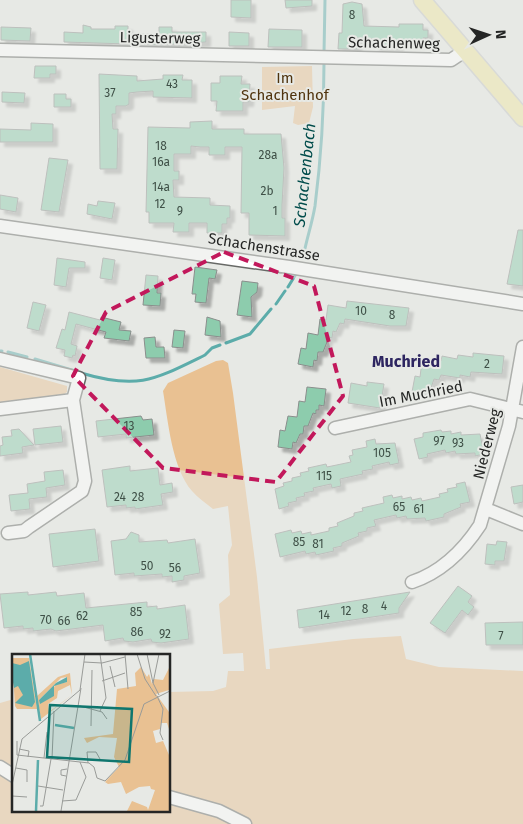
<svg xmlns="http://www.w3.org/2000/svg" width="523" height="824" font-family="'Fira Sans',sans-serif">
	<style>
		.green { fill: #e9c192 }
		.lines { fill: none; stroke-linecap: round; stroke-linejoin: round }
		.stream { stroke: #5cacaa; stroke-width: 3 }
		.building { fill: #8dccad; stroke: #8a8e8c; filter: url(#shadow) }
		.minor-casing { stroke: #676966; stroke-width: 15 }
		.major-casing { stroke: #c6c7c6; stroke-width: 19 }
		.minor { stroke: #fff; stroke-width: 12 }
		.major { stroke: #efe6a3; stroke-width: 16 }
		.marked { fill: none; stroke: #c2185b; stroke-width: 4; stroke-dasharray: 10 6; stroke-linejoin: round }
		.labels { text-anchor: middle; stroke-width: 4; stroke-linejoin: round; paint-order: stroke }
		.number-label { font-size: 12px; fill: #3f5047 }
		.street-label { font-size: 15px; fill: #252625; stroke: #e7e9e5 }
		.park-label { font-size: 15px; fill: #50340e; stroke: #e7e9e5 }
		.water-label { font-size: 16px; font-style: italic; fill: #004c4b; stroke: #e7e9e5 }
		.neighbourhood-label { font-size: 16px; font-weight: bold; fill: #2d2560; stroke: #e7e9e5 }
		.inset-river { fill: none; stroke: #5cacaa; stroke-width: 2.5 }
		.inset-road { fill: none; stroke: #999b98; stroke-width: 1 }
		.view { fill: #0f766e; fill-opacity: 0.15; stroke: #0f766e; stroke-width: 2.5 }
		.inset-edge { fill: none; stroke: #252625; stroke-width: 2.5 }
	</style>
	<defs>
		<filter id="shadow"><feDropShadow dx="4.5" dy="4.5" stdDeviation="1" flood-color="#0004"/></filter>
	</defs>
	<rect width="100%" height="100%" fill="#e7e9e5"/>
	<path class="green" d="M312,66L313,107L309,123L298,125L293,123L295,106L262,110V67Z
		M223,360L228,363L233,393L257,577L266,669H270L269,649L353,639L401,636L406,659L439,667L523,671V824H0V703L14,699V810H169V692L213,691L226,687L228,671H244L243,653L223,654L219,604L230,595L228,555L232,545L228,506L213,509C206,503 198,498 192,491C172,468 168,421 163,391L168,383L216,361Z
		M0,367L67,386V392L60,397L0,403Z"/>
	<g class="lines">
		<path class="stream" d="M324,53L325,0
			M303,258C306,241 312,224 315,206C321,159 324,111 324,63
			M288,287L296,274
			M276,304L285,291
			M226,343L250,334L271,309
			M0,351H2
			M8,352L27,357
			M35,359L75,371
			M81,373C138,390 154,380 205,355L212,348L220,345"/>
	</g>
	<path class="building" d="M231,0H251V18L231,17Z
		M285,0H312V6L286,8Z
		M352,2L362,4L364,26L399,27V24H423V30H428V38H423V43H399V46H375V39L357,38V49H338L339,33H342L343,4Z
		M83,25L91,27V29H115V26H128V34H159V27H172V32H206V42L159,45L64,42V32L83,33Z
		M1,27L31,28L30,41L1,40Z
		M269,29L302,30V47H268Z
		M229,32L249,33V46H229Z
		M35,66H56V74H50V78H34Z
		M99,74L137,76V81L163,79V75H183L182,80H192V98L153,97V91L137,92L129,93V104L126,106H116V114H112L113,129H118L117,169H100Z
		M220,76H242L241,84H250L249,102H243V111H216L217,101H211V83H220Z
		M2,92L25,93L24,103L2,102Z
		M54,94H66V99H71V107H54Z
		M212,121V129H244V134H281L284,168L282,205V218H285V236L249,235V213H241L242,147H225V155H209V147H200L191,146V154H174V171H179V180H173L174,197L210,198V205L230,206V218H227V224H222V233H207V223H189V232H173L174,223H149V212H146L148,127L190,128V122Z
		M31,123L53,124V142H0V129L31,130Z
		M49,158L68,160L59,212L41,210Z
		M0,195L18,198L16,212L0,209Z
		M98,201L115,203L112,219L87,214L88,204L97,206Z
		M518,230H523V286L507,284Z
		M57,258L85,262V268H69L66,287L54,285Z
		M103,258L115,260L112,280L100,278Z
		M195,267L217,270L215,279L209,278L206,303L195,302L196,294H192Z
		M146,275L158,276L157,293H161L160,306L143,305Z
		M242,281L258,283L257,292L251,297L252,317L237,315Z
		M347,301L409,308L406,326H390L345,319L344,324L340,323L336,332L333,331L332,338L329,337L323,352H318L317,361L314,360L313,367L298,364L301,348L306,349L308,333L318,335L320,319L326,320L328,305L346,308Z
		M33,302L46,305L39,331L27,328Z
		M69,312L100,320L101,317L121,322L119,330L131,331L129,341L104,338L106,332L76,324L71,344L77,346L75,356L73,355L72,358L64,356L65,350L56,348L62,329L65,330Z
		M207,317L220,321L221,337L205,335Z
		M174,330L185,331L183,348L172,347Z
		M155,337L156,347H164L165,358H146L144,338Z
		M473,353L504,356L502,374L471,372L470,377L460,375V378L441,375L439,380L434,379L431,388L427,387V394L412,392L415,376L420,377L422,361H441L442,356L457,359L458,355L473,357Z
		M367,382L384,384L380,408L348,403L351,383L367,386Z
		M307,387L326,389L324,406L319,405V410H316V414L313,413L308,426H304L303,434H300L296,443L293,442L292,449L278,447L280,430L285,431L288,416L297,417L299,401L305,402Z
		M141,416L143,420L152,419L154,435L126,438V434L98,437L96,421Z
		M61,426L63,442L35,445L33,429Z
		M19,429L34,445L22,447L23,453L0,456V446L3,445L2,437L12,436L11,430Z
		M441,430L442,432L451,431V434L461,432V435L480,434L484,454L475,456V453L456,454L455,451L446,453L445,450L427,454L428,457L419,459L414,439L423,437V433Z
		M375,439L376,444L395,443L399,463L390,465L389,462L372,466L373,469L362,471L363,474L340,479L341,486L332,488L331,484L313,488L314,491L304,493L305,496L296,498L297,501L288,503L289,506L279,509L275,489L284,486L283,483L292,481V478L301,476L300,473L309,471L308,468L326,464L327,467L351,462L349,456L353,455L352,450L367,447L366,441Z
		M130,466V471L158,468L160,485L172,483L173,492L161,494L163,505L135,509V507L126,508V505L107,507L102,470Z
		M63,470L65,485L46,488L47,497L29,499L30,509L11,511L9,495L28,493L27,484L45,481L44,472Z
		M465,482L470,502L460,504L461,507L444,514V517L426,521L425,518L407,519L406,516L397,518L396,515L374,520L376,526L367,528V531L358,533L359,536L342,543V546L333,548L334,551L316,555L315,552L306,554L305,551L280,557L275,534L291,530L292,533L301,531L302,534L311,532V535L329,531V528L338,526L337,523L354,516V513L363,511L362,508L384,503L383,497L392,495L393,498L402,496V499L411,497L412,500L421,498L422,501L440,497L439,494L448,492L447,489L457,487L456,484Z
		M523,485V502L514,504L511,487Z
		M95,529L99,561L53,567L49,534Z
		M131,532L139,535V542L167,540L168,543L195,539L200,573L184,576V580L172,582V576L162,577V574L134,576V573L115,575L111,541L126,539Z
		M497,541L507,542L504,561H495V565L485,564L487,544L496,545Z
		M458,586L472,596L468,602L474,607L468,615L462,610L445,633L430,623Z
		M28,592V595L56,592L57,596L84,593L86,608L147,602V607L157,606V609L185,605L189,639L161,643L152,642L151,639L133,642L124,641L123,638L105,641L103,625L56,631L51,629L33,631V628L23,629V626L4,628L0,594Z
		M410,592L399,608V613L299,628L297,610Z
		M523,622V645H486L485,623Z"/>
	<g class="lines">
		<defs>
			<path id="minor" d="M0,50L451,60L466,50
				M0,226L289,267L523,304
				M0,359L79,378L73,400
				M0,409L73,400L85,481L82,491L29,527L24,531L8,533
				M335,428L470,399L523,412
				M486,509L523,524
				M412,582C442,572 463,551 480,525L509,426L523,347
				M0,767L14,776
				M169,797L219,811L245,824"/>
			<path id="major" d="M422,0L523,118"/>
		</defs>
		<use href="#minor" class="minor-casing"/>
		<use href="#major" class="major-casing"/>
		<use href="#minor" class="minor"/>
		<use href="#major" class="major"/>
	</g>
	<path d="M0 0H523V824H0ZM224,252L314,286L343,396L276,482L163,468L73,376L106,312Z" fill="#e7e9e5" fill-opacity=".55" fill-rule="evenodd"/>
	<path class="marked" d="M224,252L314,286L343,396L276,482L163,468L73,376L106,312Z"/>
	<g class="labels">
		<g class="number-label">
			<text x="352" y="19">8</text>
			<text x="172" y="88">43</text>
			<text x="110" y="97">37</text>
			<text x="161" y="150">18</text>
			<text x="268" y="159">28a</text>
			<text x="161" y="166">16a</text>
			<text x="161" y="191">14a</text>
			<text x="267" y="195">2b</text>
			<text x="160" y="208">12</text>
			<text x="180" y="215">9</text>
			<text x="275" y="215">1</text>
			<text x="361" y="315">10</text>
			<text x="392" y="319">8</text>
			<text x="487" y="368">2</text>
			<text x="129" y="430">13</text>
			<text x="439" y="445">97</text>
			<text x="458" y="447">93</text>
			<text x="382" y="457">105</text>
			<text x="324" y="480">115</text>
			<text x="120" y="501">24</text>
			<text x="138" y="501">28</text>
			<text x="399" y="511">65</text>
			<text x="419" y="513">61</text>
			<text x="299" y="546">85</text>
			<text x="318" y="548">81</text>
			<text x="147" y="570">50</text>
			<text x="175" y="572">56</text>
			<text x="384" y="610">4</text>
			<text x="365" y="613">8</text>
			<text x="346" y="615">12</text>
			<text x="136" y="616">85</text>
			<text x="324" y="619">14</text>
			<text x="82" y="620">62</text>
			<text x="46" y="624">70</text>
			<text x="64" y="625">66</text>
			<text x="137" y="636">86</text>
			<text x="165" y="638">92</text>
			<text x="501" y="640">7</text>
		</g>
		<g class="street-label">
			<text transform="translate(160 38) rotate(1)" y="5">Ligusterweg</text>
			<text transform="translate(394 43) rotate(1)" y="5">Schachenweg</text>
			<text transform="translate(264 247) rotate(9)" y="5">Schachenstrasse</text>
			<text transform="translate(421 394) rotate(-11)" y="5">Im Muchried</text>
			<text transform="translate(487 444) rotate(-76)" y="5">Niederweg</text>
		</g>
		<g class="park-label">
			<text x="285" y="83">Im<tspan x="285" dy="17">Schachenhof</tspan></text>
		</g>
		<g class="water-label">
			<text transform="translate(304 175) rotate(-84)" y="6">Schachenbach</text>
		</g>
		<g class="neighbourhood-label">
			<text x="406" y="367">Muchried</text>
		</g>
	</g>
	<g transform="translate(12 654)">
		<rect width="158" height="158" fill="#e7e9e5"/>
		<path d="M0,4H17L25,55H5L3,52ZM129,13L135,23L137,20L140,30L142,25L151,26L157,14V36L144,40L157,58V75L155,69H149L148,75L141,77L144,89L151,87L157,101V157H115L120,147L135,153L136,156L143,136L139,135L138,132L127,133L114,140L109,128L96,130L93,128L107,113L102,103L105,84L87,83L75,89L72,84L101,80L105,35L124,32L123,19ZM58,19L60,41L29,65L25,42L46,23ZM55,23V28L43,31L38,44L27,46L49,24ZM58,31L60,41L37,58L36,50L45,44L46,37Z" fill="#e9c192" fill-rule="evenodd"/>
		<path d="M17,7L23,48L20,53L3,49L11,41L6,32L2,34L3,39L0,23V9L8,11ZM55,23V28L42,32V42L28,50L27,46L44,29Z" fill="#5cacaa"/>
		<path class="inset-river" d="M18,0L28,67M43,71L62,74M24,157L26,106"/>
		<path class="inset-road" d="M88,0L94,44L88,57M113,0L116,35M125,0L133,25L144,42M135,0L141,29M72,8L90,9L113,3M98,12L103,33M90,27L113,19M147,41L141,29L147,0M145,42L151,55L148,79L151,86M68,52L90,58L95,65M79,72L80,16M5,87V101L77,109L82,113L85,124L93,127L113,106L132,50L158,37M7,95L17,97L16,103M32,104L35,78M40,105L42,57M76,109L75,98H84L88,105M4,114L15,116V128M54,122L49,121V116L55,115M0,131L10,85L68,36L73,0M26,132L51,136M0,142L15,143M50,147L64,146L74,123L68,108M28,152H31L39,105M49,157L69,34"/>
		<path class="view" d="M38,51L120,55L117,108L35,103Z"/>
		<rect width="158" height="158" class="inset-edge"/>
	</g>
	<g transform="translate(488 35) rotate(87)" stroke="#e7e9e5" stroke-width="4" paint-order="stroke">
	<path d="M0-4L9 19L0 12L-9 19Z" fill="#252625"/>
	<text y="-8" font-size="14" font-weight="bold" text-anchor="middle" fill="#252625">N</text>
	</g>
</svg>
